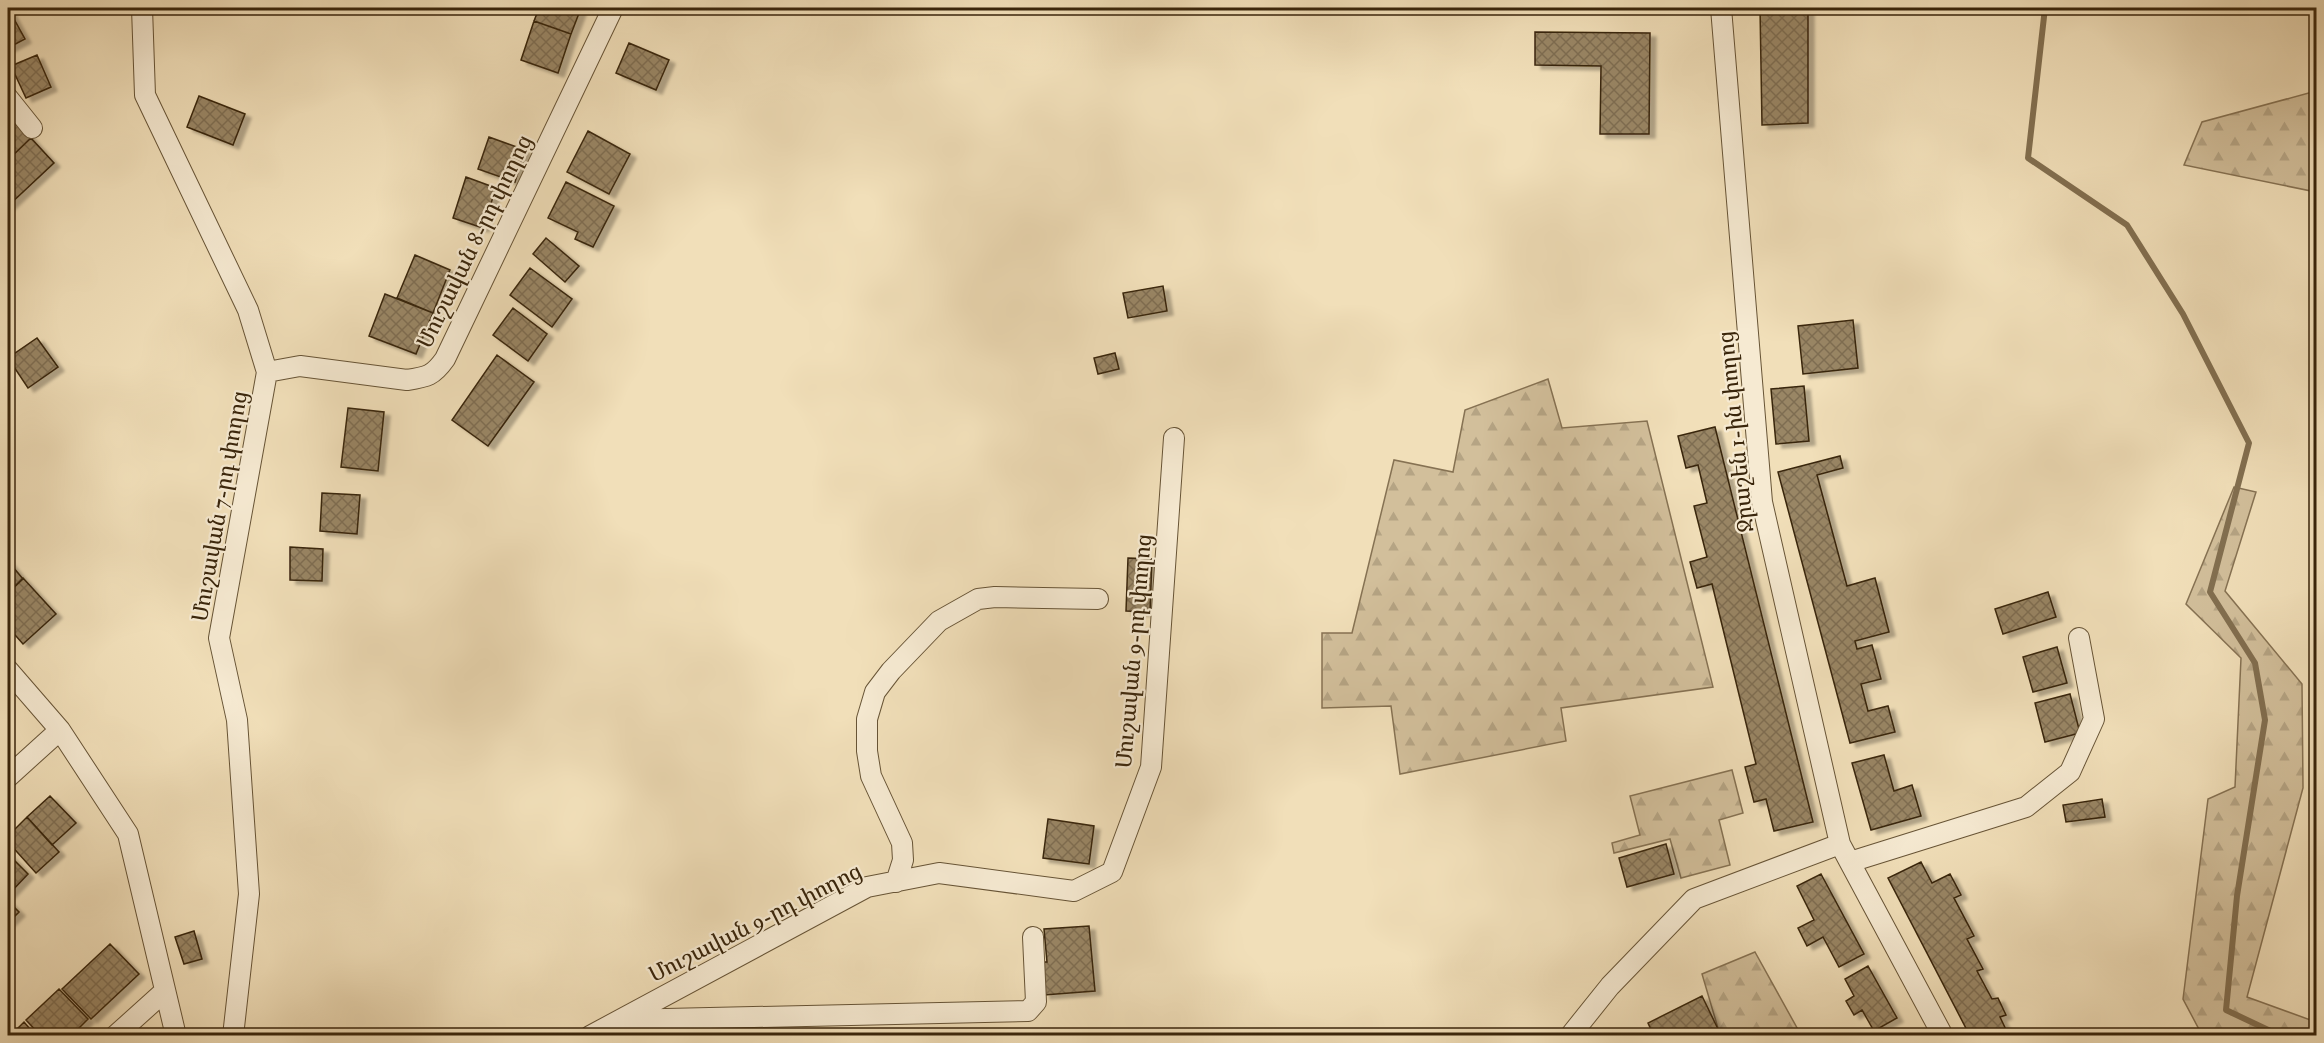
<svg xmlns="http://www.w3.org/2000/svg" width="2324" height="1043" font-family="'IM FELL Double Pica','Noto Serif Armenian',serif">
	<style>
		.forest { fill: url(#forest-firs); stroke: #867253; stroke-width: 1.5 }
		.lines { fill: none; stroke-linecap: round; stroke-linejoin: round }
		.stream { stroke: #826f50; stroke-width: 6 }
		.building { fill: url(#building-cross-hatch); stroke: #39250b; stroke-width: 1.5; filter: url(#shadow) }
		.minor-casing { stroke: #675436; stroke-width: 22 }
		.minor { stroke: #f6ead2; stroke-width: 20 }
		.labels { text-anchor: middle; stroke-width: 4.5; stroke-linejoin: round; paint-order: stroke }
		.street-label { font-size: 22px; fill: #39250b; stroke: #f6ead2 }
	</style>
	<defs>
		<pattern id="forest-firs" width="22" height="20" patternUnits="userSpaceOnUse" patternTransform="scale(1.5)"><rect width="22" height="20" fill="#d2bf9b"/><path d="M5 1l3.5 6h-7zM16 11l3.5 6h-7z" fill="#b5a484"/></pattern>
		<pattern id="building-cross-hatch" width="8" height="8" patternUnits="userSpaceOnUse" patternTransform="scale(1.5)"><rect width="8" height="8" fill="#998665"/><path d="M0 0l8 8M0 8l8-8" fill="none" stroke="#7e6d51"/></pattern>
		<filter id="shadow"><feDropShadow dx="6" dy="4" stdDeviation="1.5" flood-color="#0004"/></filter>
	</defs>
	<rect width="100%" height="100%" fill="#f1dfb9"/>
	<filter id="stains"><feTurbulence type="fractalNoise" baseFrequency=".00333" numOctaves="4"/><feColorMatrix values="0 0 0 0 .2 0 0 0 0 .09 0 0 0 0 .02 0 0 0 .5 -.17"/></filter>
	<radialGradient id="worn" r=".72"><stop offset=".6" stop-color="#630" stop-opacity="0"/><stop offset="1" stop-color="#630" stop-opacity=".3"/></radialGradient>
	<path class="forest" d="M2316,91V192L2184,165L2202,122Z
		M1548,379L1562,428L1647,421L1713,687L1561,708L1566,741L1400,774L1391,706L1322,708V633H1352L1394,460L1453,472L1465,410Z
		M2234,487L2256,492L2225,591L2302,684L2303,788L2247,997L2316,1022V1035H2202L2183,999L2208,799L2235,787L2241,658L2186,604Z
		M1732,770L1743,813L1719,820L1730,865L1681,878L1670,839L1614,853L1612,843L1640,835L1630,796Z
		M1755,952L1801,1035H1720L1702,974Z"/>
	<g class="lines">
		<path class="stream" d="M2045,8L2028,158L2127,225L2183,314L2249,443L2210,592L2255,663L2265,720L2237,896L2226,1010L2281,1036"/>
	</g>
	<path class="building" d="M8,8L25,39L8,48Z
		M539,8H581L571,34L534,21Z
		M1760,8H1808V123L1762,125Z
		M534,21L571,34L558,73L521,60Z
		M1535,32L1650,33L1649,134H1600L1601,66L1535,65Z
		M629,43L669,60L656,90L616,73Z
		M37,55L51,87L26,98L11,66Z
		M199,96L245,114L233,145L187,127Z
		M8,111L31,138L8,160Z
		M588,131L630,154L609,194L567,172Z
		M489,137L525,150L515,182L478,169Z
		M31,138L54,163L8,206V160Z
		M466,177L496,188L483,228L453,218Z
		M566,182L614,206L593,247L575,239L578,232L548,218Z
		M546,238L579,266L565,282L533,254Z
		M415,255L450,270L433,313L397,298Z
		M530,268L572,299L552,327L510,295Z
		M1163,286L1167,311L1128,318L1123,293Z
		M385,294L433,313L416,354L369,336Z
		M513,308L547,334L528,361L493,335Z
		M1853,320L1858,368L1803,374L1798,326Z
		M37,338L58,367L28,388L8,358Z
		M1115,353L1119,369L1098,374L1094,358Z
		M497,355L534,382L488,446L452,420Z
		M1804,386L1809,441L1776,444L1771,389Z
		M348,408L384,412L378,471L341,467Z
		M1715,427L1813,822L1774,831L1766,799L1754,802L1745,767L1756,764L1712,584L1697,588L1690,562L1707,557L1694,506L1707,503L1698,465L1686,468L1678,436Z
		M1840,456L1843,468L1817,475L1847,586L1875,578L1889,632L1855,641L1857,649L1872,645L1881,679L1861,684L1868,711L1888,706L1895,732L1850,743L1778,472Z
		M322,493L360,495L357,534L320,531Z
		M290,547L323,549L322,581L290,580Z
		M1128,558L1152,559L1150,612L1126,611Z
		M8,561L23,579L8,593Z
		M23,578L56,614L23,644L8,627V593Z
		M2048,592L2056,617L2003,634L1995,609Z
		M2057,647L2067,683L2033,692L2023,657Z
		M2070,694L2080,733L2045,742L2035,703Z
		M1884,755L1894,791L1912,785L1921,816L1871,830L1852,763Z
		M50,796L76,823L52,845L27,817Z
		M2102,799L2105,817L2066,822L2063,805Z
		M27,817L59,852L36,873L8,842V836Z
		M1048,819L1094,826L1089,864L1043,858Z
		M1666,844L1674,874L1627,887L1619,858Z
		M8,854L28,874L8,895Z
		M1921,862L1932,883L1950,874L1961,895L1954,898L1974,936L1967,939L1983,969L1977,971L1992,999L1998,998L2006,1015L2000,1017L2009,1036H1970L1888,878Z
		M1821,874L1864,954L1839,967L1823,937L1807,946L1798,928L1814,920L1797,886Z
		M8,901L19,912L8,923Z
		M1089,926L1095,991L1044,995L1041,962H1047L1044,929Z
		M194,931L202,959L184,964L175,937Z
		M110,944L139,974L91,1019L62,989Z
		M1868,966L1897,1018L1874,1031L1862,1010L1854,1015L1846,1001L1854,996L1845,979Z
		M59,989L88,1019L71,1036H41L26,1020Z
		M1702,996L1719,1031L1709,1036H1654L1648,1023Z
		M24,1022L36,1036H10Z"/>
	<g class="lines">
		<defs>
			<path id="minor" d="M142,8L145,95L248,310L267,372L219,638L237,720L249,894L233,1036
				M1721,8L1762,502L1840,844L1943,1036
				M8,98L32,128
				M267,372L300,366L407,380C427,377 433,376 445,359L613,8
				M8,670L60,730L128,834L176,1036
				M8,777L60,730
				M1850,862L2026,807L2070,772L2094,719L2079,638
				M896,882L903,860L902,843L871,776L867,751V719L875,692L891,671L939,621L978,599L995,597L1098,599
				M622,1020L1028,1011L1036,1002L1033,937
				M115,1036L165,991
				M590,1036L867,887L939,873L1074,891L1112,872L1151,767L1174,438
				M1570,1036L1610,986L1694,899L1840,844"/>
		</defs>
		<use href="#minor" class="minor-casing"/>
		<use href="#minor" class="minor"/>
	</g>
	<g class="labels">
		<g class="street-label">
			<text transform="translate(474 241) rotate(-64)" y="8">Մուշավան 8-րդ փողոց</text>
			<text transform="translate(1735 432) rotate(-96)" y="8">Ջրաշեն 1-ին փողոց</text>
			<text transform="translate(219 506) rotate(-80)" y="8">Մուշավան 7-րդ փողոց</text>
			<text transform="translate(1133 651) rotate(-85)" y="8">Մուշավան 9-րդ փողոց</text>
			<text transform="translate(755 922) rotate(-27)" y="8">Մուշավան 9-րդ փողոց</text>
		</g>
	</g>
	<rect width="2324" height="1043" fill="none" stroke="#f1dfb9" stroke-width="30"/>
	<rect x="9" y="9" width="2306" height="1025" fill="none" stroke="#39250b" stroke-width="3"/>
	<rect x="15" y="15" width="2294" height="1013" fill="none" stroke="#39250b" stroke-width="1.5"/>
	<rect width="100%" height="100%" filter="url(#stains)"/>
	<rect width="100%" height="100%" fill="url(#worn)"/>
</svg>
